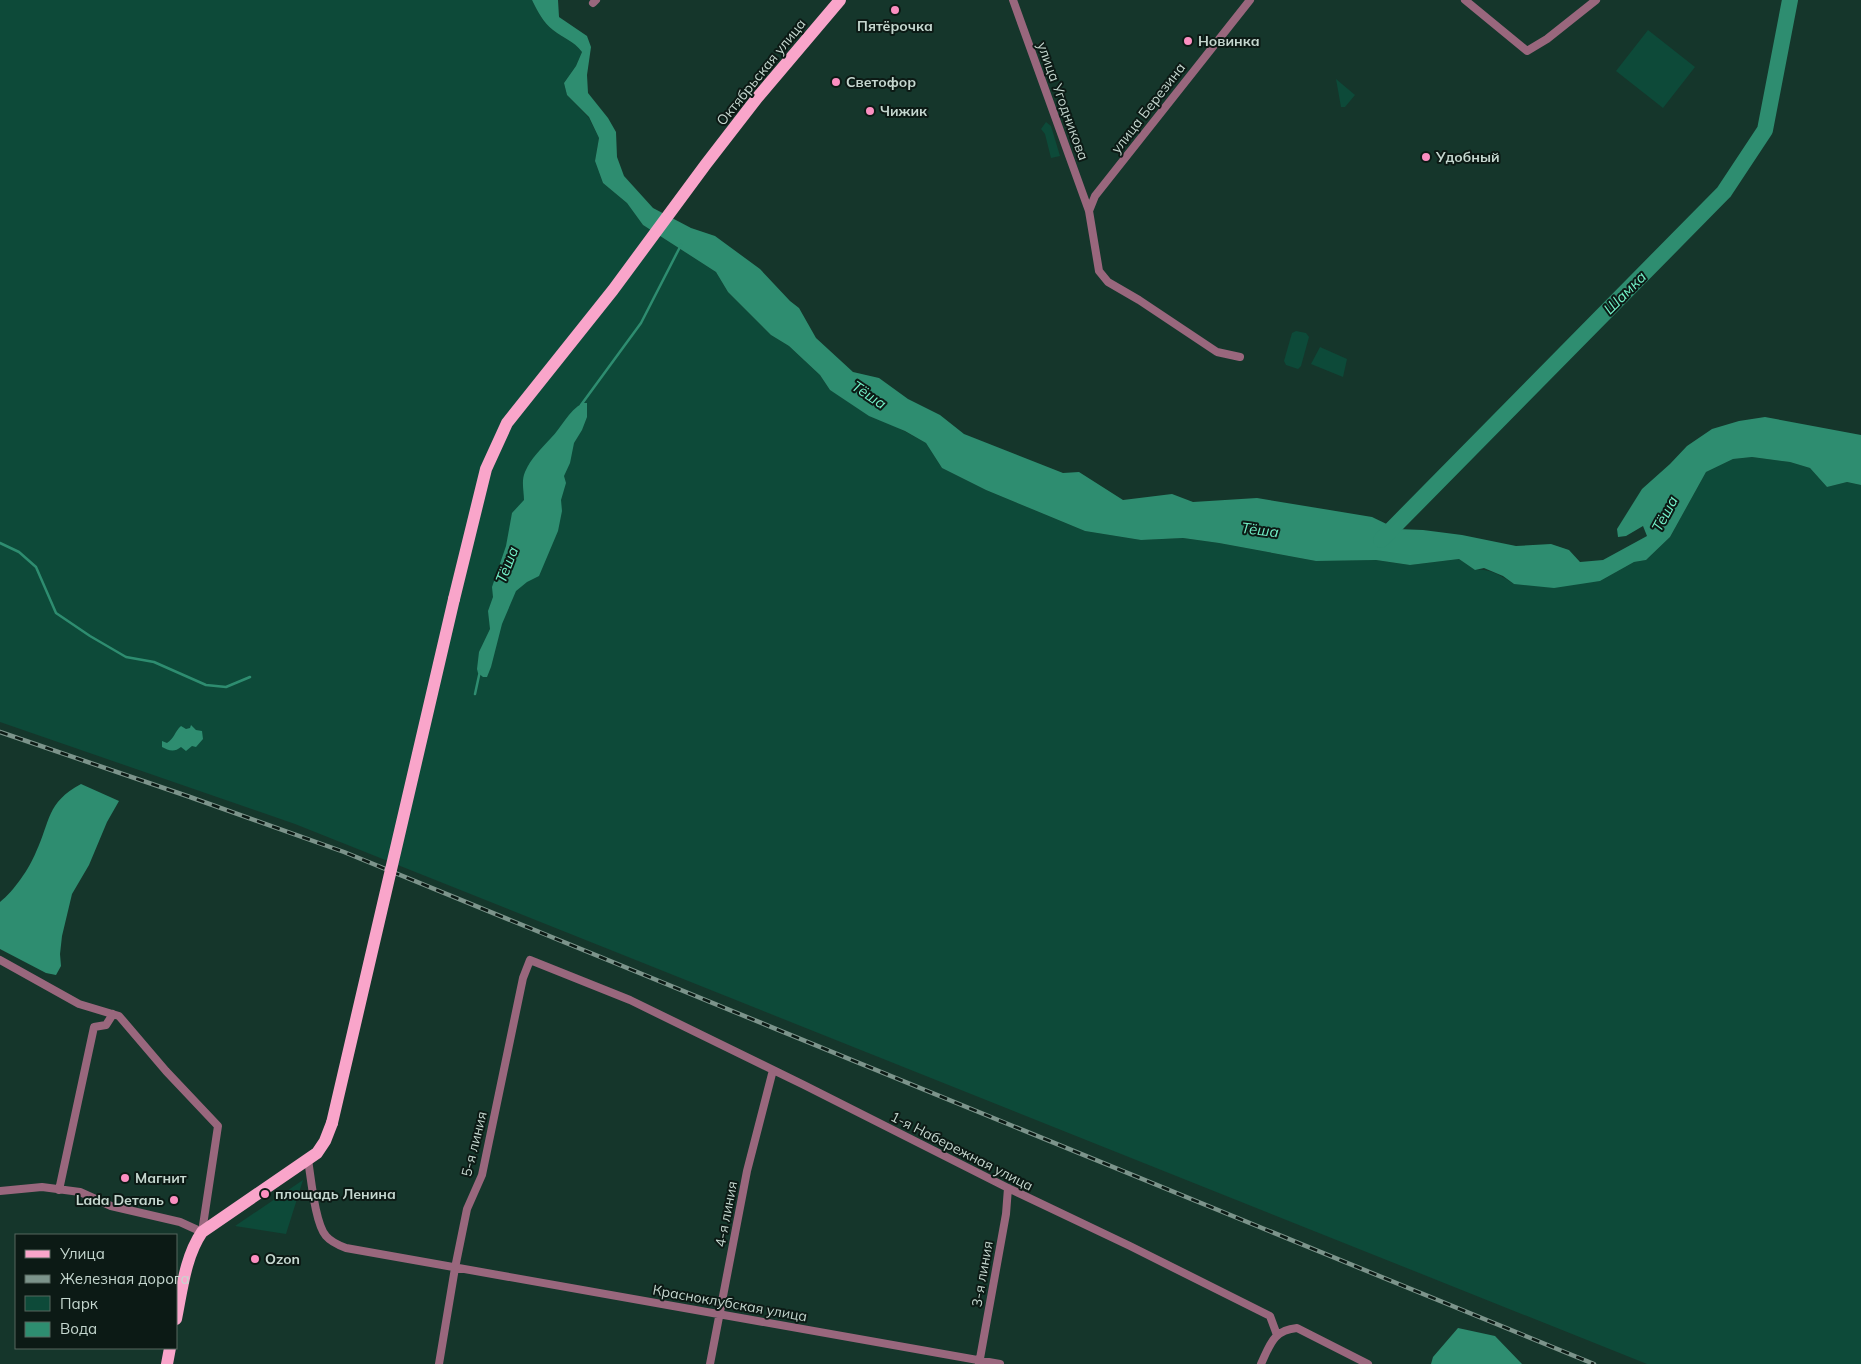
<svg xmlns="http://www.w3.org/2000/svg" width="1861" height="1364" font-family="Mulish,sans-serif">
	<style>
		.green { fill: #0d4a39 }
		.water { fill: #2e8d70 }
		.lines { fill: none; stroke-linecap: round; stroke-linejoin: round }
		.stream { stroke: #2e8d70; stroke-width: 2.5 }
		.river { stroke: #2e8d70; stroke-width: 16 }
		.street { stroke: #99677d; stroke-width: 8 }
		.primary { stroke: #f9a5ca; stroke-width: 12 }
		.rail-casing { stroke: #7c948b; stroke-width: 4.5 }
		.rail { stroke: #0c1a15; stroke-width: 2.5; stroke-dasharray: 8; stroke-linecap: butt }
		.primary-bridge { stroke: #f9a5ca; stroke-width: 12 }
		.poi-dot { fill: #fc8fc1; stroke: #0c1a15; stroke-width: 2 }
		.labels { text-anchor: middle; stroke-width: 4; stroke-linejoin: round; paint-order: stroke }
		.poi-label { font-size: 14px; font-weight: bold; fill: #c5d7cf; stroke: #0c1a15; text-anchor: start }
		.street-label { font-size: 14px; fill: #c5d7cf; stroke: #0c1a15 }
		.water-label { font-size: 15px; font-style: italic; fill: #74f2c9; stroke: #0c1a15 }
	</style>
	<rect width="100%" height="100%" fill="#15362b"/>
	<path class="green" d="M0,0H532C538,12 543,22 553,30C564,39 573,40 582,52L576,66L564,83L567,95L589,118L599,138L595,161L603,183L627,203L643,225L716,272L728,292L771,335L789,346L820,375L830,390L926,443L942,468L986,490L1085,531L1141,540L1183,538L1219,543L1316,561L1376,560L1410,565L1459,559L1475,570C1490,568 1502,576 1514,584L1600,581L1634,562L1646,560L1670,537L1706,472L1733,459L1752,457L1790,462L1810,468L1827,487L1847,482L1861,485V1364H1647L295,824L0,722Z
		M1648,30L1695,67L1663,108L1616,71Z
		M1336,79L1355,95L1345,107H1341Z
		M1046,122L1051,126L1060,156L1051,158L1045,134L1041,129Z
		M1296,331L1306,333L1309,337L1301,366L1298,369L1286,365L1284,361L1292,333Z
		M1320,347L1347,359L1343,377L1311,364Z
		M303,1180L286,1234L235,1226Z"/>
	<path class="water" d="M532,0H558L559,17L587,36L591,47L587,75L588,93L608,118L616,132L617,157L624,176L653,208L691,228L715,236L760,269L790,301L799,308L816,338L853,372L879,378L908,399L940,415L964,434L1063,473L1079,472L1123,500L1172,494L1193,502L1257,498L1372,517L1397,529L1423,530L1462,535L1516,546L1551,544L1569,550L1580,562L1603,560L1647,536L1643,526L1626,536L1618,537L1617,529L1642,489L1670,464L1687,446L1712,429L1739,421L1765,417L1861,435V485L1847,482L1827,487L1810,468L1790,462L1752,457L1733,459L1706,472L1670,537L1646,560L1634,562L1600,581L1554,588L1514,584L1503,576L1484,568L1475,570L1459,559L1410,565L1376,560L1316,561L1219,543L1183,538L1141,540L1085,531L986,490L942,468L926,443L905,431L869,416L830,390L820,375L789,346L771,335L728,292L716,272L643,225L627,203L603,183L595,161L599,138L589,117L567,95L564,83L576,66L582,52C573,40 564,39 553,30C543,22 538,12 532,0Z
		M583,403H587V417L582,430L574,443L570,463L564,476L566,483L561,500L562,511L558,531L539,576L527,582L516,591L502,624L491,667L487,677H483L478,673L477,669L479,652L490,629L488,611L493,597L492,587L506,546L512,513L524,500C524,491 521,481 525,472C531,458 541,449 551,438C562,427 568,411 583,403Z
		M191,725L196,730L202,731L203,739L196,747L192,746L186,751L181,747C174,753 168,750 162,747V741L167,743C174,739 175,731 181,726L186,729L190,728Z
		M81,784L119,801L107,822L89,865L72,894L62,936L60,954L61,966L56,975L46,973L0,949V902C14,891 29,869 36,852C51,820 46,803 81,784Z
		M1458,1328L1495,1336L1522,1364H1431L1433,1357Z"/>
	<g class="lines">
		<path class="stream" d="M581,405L641,323L681,245
			M0,543L19,552L36,567L56,613L90,636L126,657L154,662L206,685L226,687L250,677
			M475,694L480,671"/>
		<path class="river" d="M1381,540L1724,192L1765,130L1790,0"/>
		<path class="street" d="M1013,0L1089,211L1099,271L1108,282L1139,300L1217,352L1240,357
			M1465,0L1527,51L1547,39L1596,0
			M593,3L596,0
			M1089,211L1095,196L1250,0
			M0,960L79,1004L119,1016L166,1071L218,1126L202,1232L180,1222L111,1206L80,1192L42,1187L0,1191
			M308,1160C311,1177 315,1224 326,1236C331,1242 338,1245 346,1248L1000,1364
			M59,1190L94,1027L106,1025L113,1014
			M439,1364L455,1268L467,1209L482,1175L523,978L530,960L630,1000L804,1085L1008,1188L1130,1246L1270,1316L1277,1335
			M710,1364L747,1171L773,1070
			M979,1364L1006,1214L1008,1188
			M1261,1364C1270,1345 1273,1330 1297,1328L1368,1364"/>
		<path class="primary" d="M454,599L486,469L507,423L613,290L706,164L757,98L840,0
			M176,1319C182,1290 185,1257 202,1232L317,1153L325,1141L332,1123
			M167,1364L170,1348"/>
		<defs>
			<path id="rail" d="M0,732L190,797L344,852L1594,1364"/>
		</defs>
		<use href="#rail" class="rail-casing"/>
		<use href="#rail" class="rail"/>
		<path class="primary-bridge" d="M332,1123L454,599"/>
	</g>
	<g class="poi-dot">
		<circle cx="895" cy="10" r="5"/>
		<circle cx="1188" cy="41" r="5"/>
		<circle cx="836" cy="82" r="5"/>
		<circle cx="870" cy="111" r="5"/>
		<circle cx="1426" cy="157" r="5"/>
		<circle cx="125" cy="1178" r="5"/>
		<circle cx="265" cy="1194" r="5"/>
		<circle cx="174" cy="1200" r="5"/>
		<circle cx="255" cy="1259" r="5"/>
	</g>
	<g class="labels">
		<g class="poi-label">
			<text x="895" y="31" text-anchor="middle">Пятёрочка</text>
			<text x="1198" y="46">Новинка</text>
			<text x="846" y="87">Светофор</text>
			<text x="880" y="116">Чижик</text>
			<text x="1436" y="162">Удобный</text>
			<text x="135" y="1183">Магнит</text>
			<text x="275" y="1199">площадь Ленина</text>
			<text x="164" y="1205" text-anchor="end">Lada Dеталь</text>
			<text x="265" y="1264">Ozon</text>
		</g>
		<g class="street-label">
			<text transform="translate(761 72) rotate(-51)" y="5">Октябрьская улица</text>
			<text transform="translate(1063 101) rotate(70)" y="5">улица Угодникова</text>
			<text transform="translate(1148 108) rotate(-52)" y="5">улица Березина</text>
			<text transform="translate(474 1144) rotate(-76)" y="5">5-я линия</text>
			<text transform="translate(962 1151) rotate(27)" y="5">1-я Набережная улица</text>
			<text transform="translate(726 1214) rotate(-79)" y="5">4-я линия</text>
			<text transform="translate(982 1274) rotate(-80)" y="5">3-я линия</text>
			<text transform="translate(730 1303) rotate(10)" y="5">Красноклубская улица</text>
		</g>
		<g class="water-label">
			<text transform="translate(1625 293) rotate(-45)" y="5">Шамка</text>
			<text transform="translate(869 395) rotate(34)" y="5">Тёша</text>
			<text transform="translate(1665 514) rotate(-62)" y="5">Тёша</text>
			<text transform="translate(1260 530) rotate(7)" y="5">Тёша</text>
			<text transform="translate(507 565) rotate(-69)" y="5">Тёша</text>
		</g>
	</g>
	<rect x="15" y="1234" width="162" height="115" fill="#0c1a15" stroke="#56665f"/>
	<rect x="25" y="1250" width="25" height="8" fill="#f9a5ca" stroke="#56665f"/>
	<text x="60" y="1259" font-size="15" fill="#c5d7cf">Улица</text>
	<rect x="25" y="1275" width="25" height="8" fill="#7c948b" stroke="#56665f"/>
	<text x="60" y="1284" font-size="15" fill="#c5d7cf">Железная дорога</text>
	<rect x="25" y="1296" width="25" height="15" fill="#0d4a39" stroke="#56665f"/>
	<text x="60" y="1309" font-size="15" fill="#c5d7cf">Парк</text>
	<rect x="25" y="1322" width="25" height="15" fill="#2e8d70" stroke="#56665f"/>
	<text x="60" y="1334" font-size="15" fill="#c5d7cf">Вода</text>
</svg>
